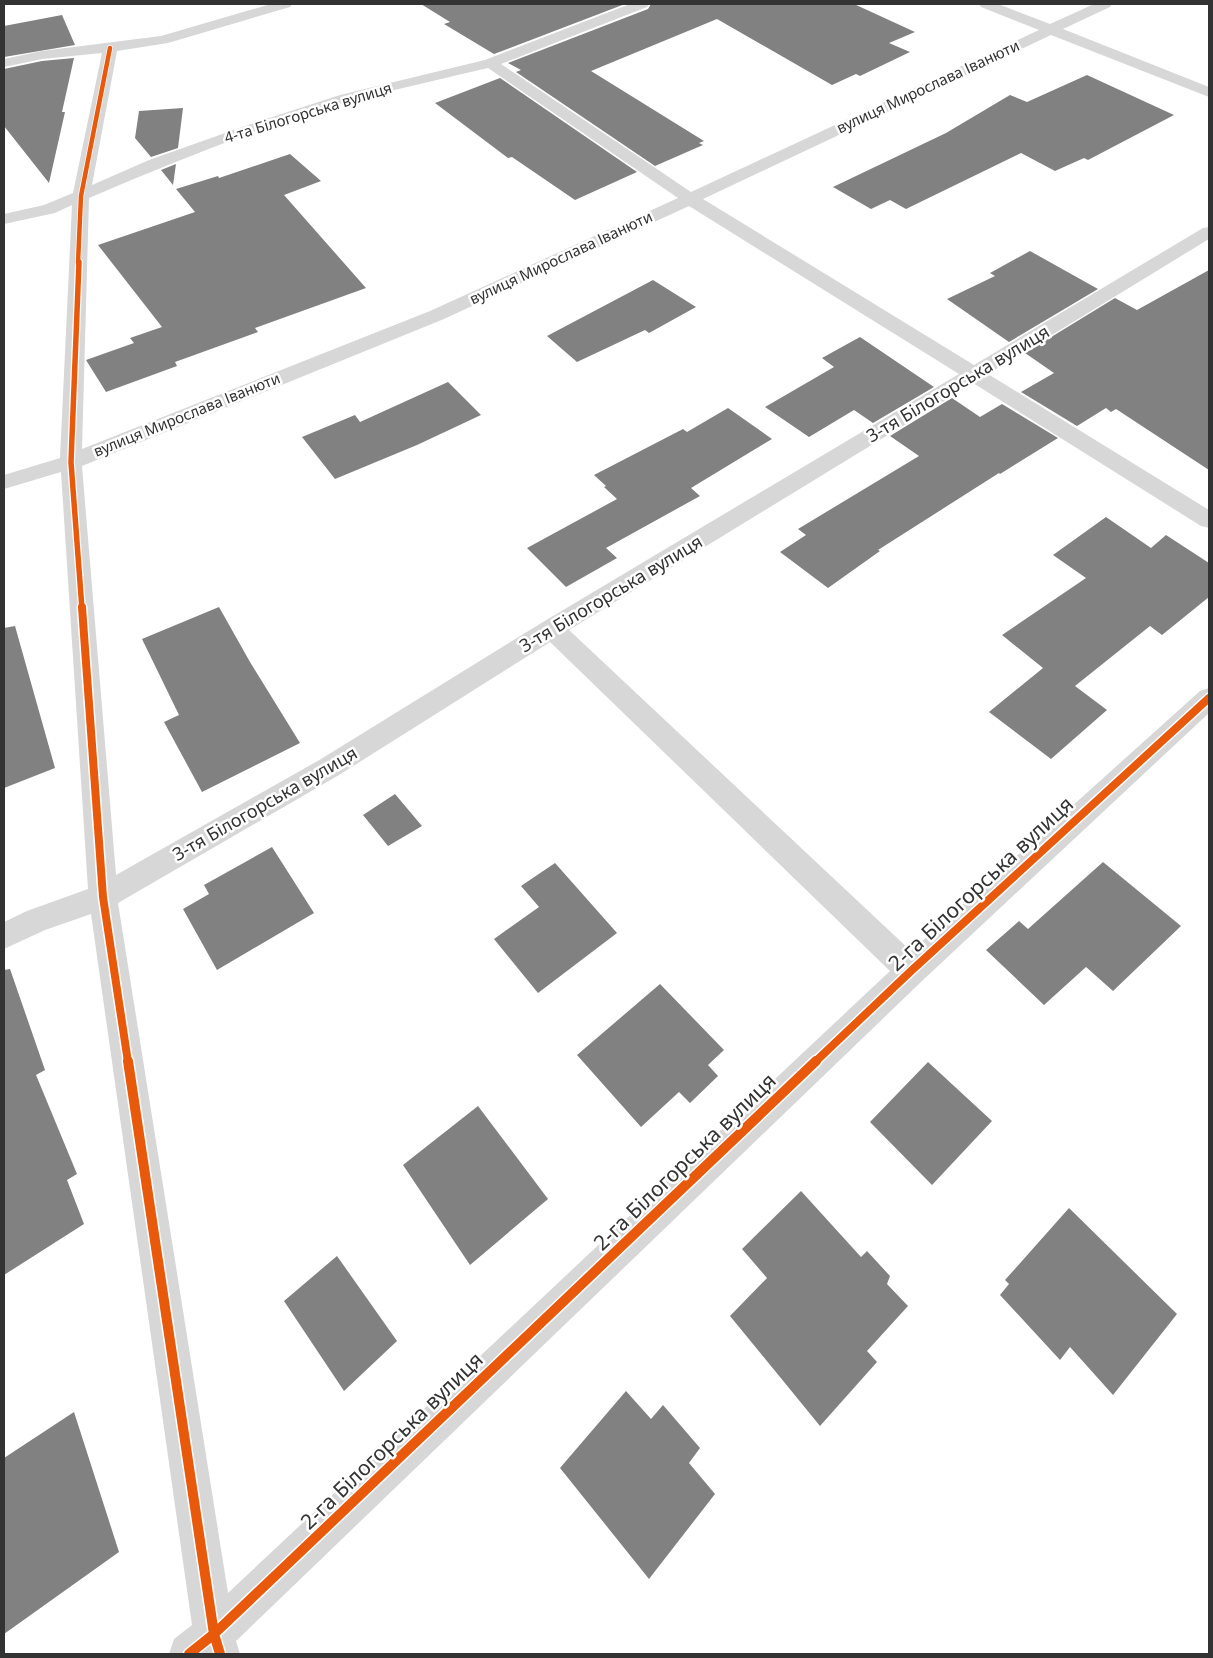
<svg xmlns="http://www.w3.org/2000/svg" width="1213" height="1658" font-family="'Noto Sans',sans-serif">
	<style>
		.building { fill: #818181 }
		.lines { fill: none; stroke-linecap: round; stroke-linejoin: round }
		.minor { fill: #d7d7d7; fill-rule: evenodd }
		.cycleway-far3-casing { stroke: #fff; stroke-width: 6 }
		.cycleway-far2-casing { stroke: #fff; stroke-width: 8 }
		.cycleway-far1-casing { stroke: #fff; stroke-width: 11 }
		.cycleway-casing { stroke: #fff; stroke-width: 13 }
		.cycleway-far3 { stroke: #e8590c; stroke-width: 4.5 }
		.cycleway-far2 { stroke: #e8590c; stroke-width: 5.5 }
		.cycleway-far1 { stroke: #e8590c; stroke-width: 8 }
		.cycleway { stroke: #e8590c; stroke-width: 10 }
		.labels { text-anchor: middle; stroke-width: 5; stroke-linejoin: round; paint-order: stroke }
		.far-street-label { font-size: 15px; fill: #333; stroke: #fff }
		.street-label { font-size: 18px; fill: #333; stroke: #fff }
		.near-street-label { font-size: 21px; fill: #333; stroke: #fff }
	</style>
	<rect width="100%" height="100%" fill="#fff"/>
	<path class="building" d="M421,4H625L494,54L444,24L450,22Z
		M651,4H854L915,32L889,43L910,52L860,76L856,74L832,85L717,19L591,71L704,141L699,143L703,145L655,166L516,72L521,70L508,63L648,9Z
		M62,15L75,45L4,57V26Z
		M74,58L62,112H65L49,183L4,126V69L42,61Z
		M1087,75L1174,115L1088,160L1084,158L1055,171L1021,153L906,209L890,200L871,209L833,187L946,133L1010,95L1027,102Z
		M500,78L637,172L575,200L512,157L508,158L435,103Z
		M183,108L178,148L151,157L135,138L139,111Z
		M290,154L321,181L284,195L366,288L255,328L258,332L175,362L177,366L106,392L86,360L134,343L130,338L162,327L98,245L195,212L176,189L218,176L219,178Z
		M176,164L173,185L161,170Z
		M1030,251L1098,289L1009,342L947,299L995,276L990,273Z
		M1209,270V470L1116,409L1111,412L1106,408L1077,426L1021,392L1054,373L1025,353L1115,298L1137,310Z
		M653,280L696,307L649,333L645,330L577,362L547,336Z
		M860,337L934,387L873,423L854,410L809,437L765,407L834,367L822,358Z
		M448,382L481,415L417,445L335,479L302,437L355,415L360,422Z
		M952,398L980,417L1002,404L1058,438L1000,474L999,473L878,550L880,551L828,588L780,552L806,535L798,529L919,456L890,436Z
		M728,408L772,439L691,488L700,496L606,548L617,558L566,587L527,548L617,499L604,487L606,486L594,475L683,429L687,432Z
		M1106,517L1151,548L1166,535L1209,563V597L1162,635L1150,626L1075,686L1107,710L1051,759L989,712L1043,668L1002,635L1086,578L1053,555Z
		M219,607L250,662L300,743L202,792L164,722L179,715L142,639Z
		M15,626L55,768L4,788V628Z
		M395,794L422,826L388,846L363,815Z
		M272,847L314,913L217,970L183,909L209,894L204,885Z
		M1103,862L1181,926L1113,991L1086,967L1044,1005L986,950L1019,921L1028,929Z
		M555,863L617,933L538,993L494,939L539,907L521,886Z
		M10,969L45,1070L36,1075L77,1174L67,1180L84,1224L4,1275V970Z
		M660,984L724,1050L708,1065L718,1076L690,1103L679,1092L641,1127L577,1055Z
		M928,1062L992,1121L932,1185L870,1122Z
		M478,1106L548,1199L470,1265L403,1165Z
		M801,1191L861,1257L867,1251L890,1276L887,1284L908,1306L867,1351L877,1362L820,1426L730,1316L767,1278L742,1249Z
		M1069,1208L1177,1314L1113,1395L1070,1347L1060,1360L1000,1295L1009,1284L1005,1280Z
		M337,1256L397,1341L344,1391L284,1301Z
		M626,1391L651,1419L663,1405L700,1448L689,1463L715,1494L649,1579L560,1468Z
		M74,1412L119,1552L4,1634V1458Z"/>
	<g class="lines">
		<path class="minor" d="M271,4H292L290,7L168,43L117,51L92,185L149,160L245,126L340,95L485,60L630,4H649L647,7L501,64L691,192L1039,30L981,7L979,4H998L1050,24L1094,4H1112L1110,7L1063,29L1209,87V97L1051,35L703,199L974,365L1203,228L1209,227V239L988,374L1209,510V528L1201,526L973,383L569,630L911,951L1200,691L1209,688V713L922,981L236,1641L240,1654H169L174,1639L192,1625L91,914L45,930L4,949V922L27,911L88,889L61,472L4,489V475L60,458L72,205L55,213L4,224V214L44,205L73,193L102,53L42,59L4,67V59L42,51L161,36ZM488,68L678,198L430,311L82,449L89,198C174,162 261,126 350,101C396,89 442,79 488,68ZM689,206L959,374L543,622L321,759L116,875L82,466L444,319ZM550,642L890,971L228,1593L118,903L339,775Z"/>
		<defs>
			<path id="cycleway-far3" d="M78,263L81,196L110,48"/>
			<path id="cycleway-far2" d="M79,262L71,462L82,609"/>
			<path id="cycleway-far1" d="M82,607L103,897L128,1062
				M815,1062L911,971L1209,698"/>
			<path id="cycleway" d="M128,1061L214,1634L220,1654
				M189,1654L214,1634L816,1061"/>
		</defs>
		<use href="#cycleway-far3" class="cycleway-far3-casing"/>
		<use href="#cycleway-far2" class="cycleway-far2-casing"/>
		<use href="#cycleway-far1" class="cycleway-far1-casing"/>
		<use href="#cycleway" class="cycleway-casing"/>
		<use href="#cycleway-far3" class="cycleway-far3"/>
		<use href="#cycleway-far2" class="cycleway-far2"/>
		<use href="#cycleway-far1" class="cycleway-far1"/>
		<use href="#cycleway" class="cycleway"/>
	</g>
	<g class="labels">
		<g class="far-street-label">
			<text transform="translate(928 87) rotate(-25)" y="5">вулиця Мирослава Іванюти</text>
			<text transform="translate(308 113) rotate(-17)" y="5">4-та Білогорська вулиця</text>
			<text transform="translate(561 258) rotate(-25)" y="5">вулиця Мирослава Іванюти</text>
			<text transform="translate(187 415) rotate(-22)" y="5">вулиця Мирослава Іванюти</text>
		</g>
		<g class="street-label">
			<text transform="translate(958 384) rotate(-31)" y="6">3-тя Білогорська вулиця</text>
			<text transform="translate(611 594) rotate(-31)" y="6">3-тя Білогорська вулиця</text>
			<text transform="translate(265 804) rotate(-30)" y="6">3-тя Білогорська вулиця</text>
		</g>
		<g class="near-street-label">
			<text transform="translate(981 884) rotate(-43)" y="7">2-га Білогорська вулиця</text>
			<text transform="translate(685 1162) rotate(-44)" y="7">2-га Білогорська вулиця</text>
			<text transform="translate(392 1441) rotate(-44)" y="7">2-га Білогорська вулиця</text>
		</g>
	</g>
	<rect width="1213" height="1658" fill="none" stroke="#333333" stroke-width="10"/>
</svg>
